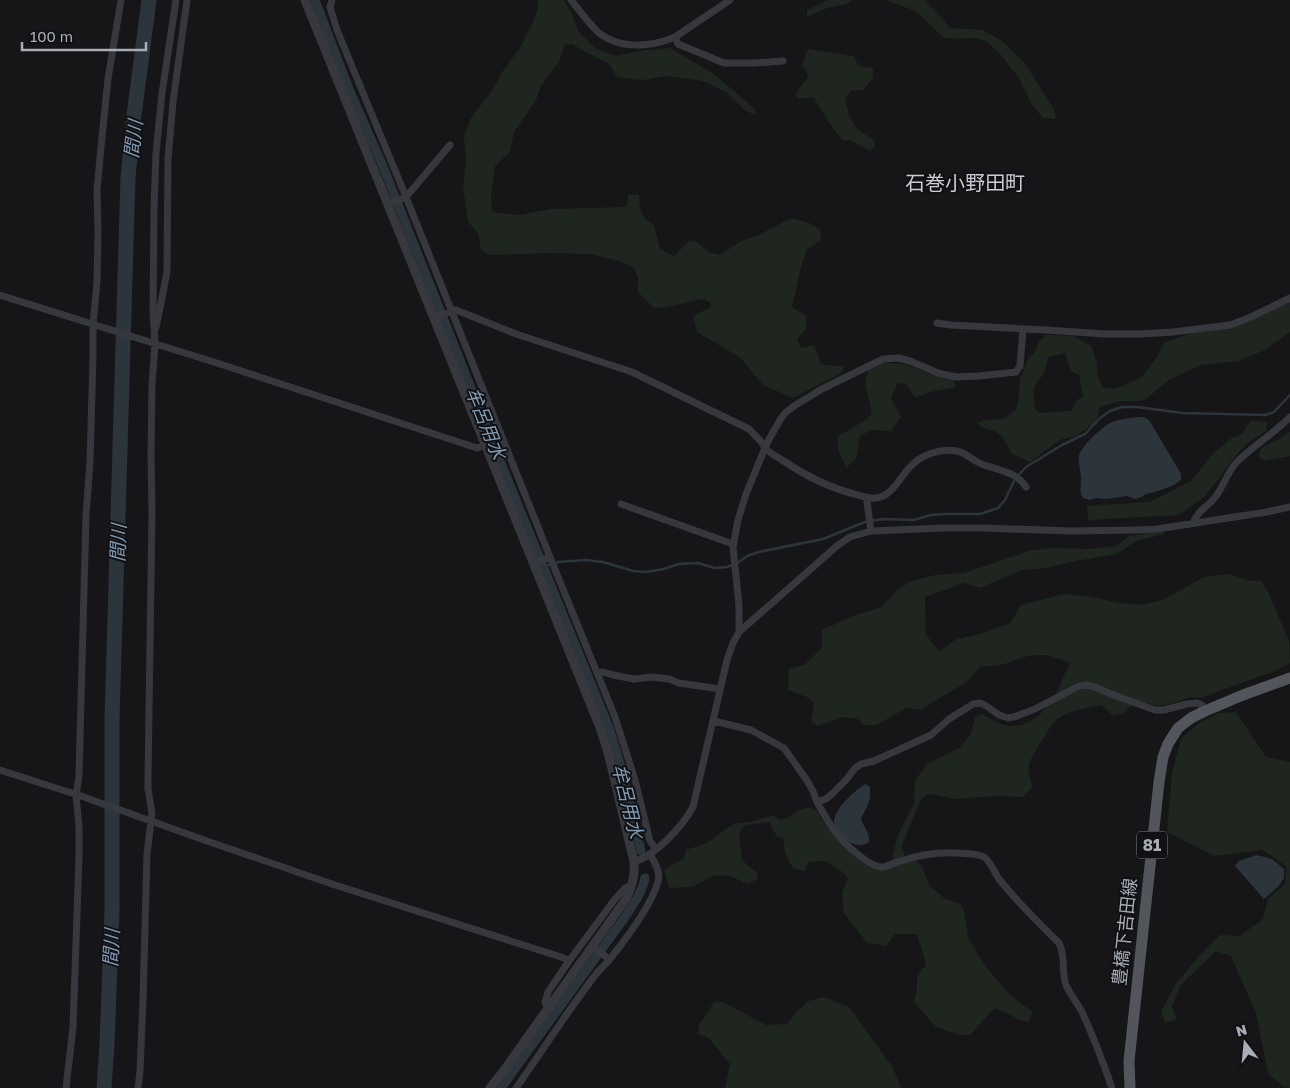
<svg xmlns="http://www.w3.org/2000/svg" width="1290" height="1088" font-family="'Golos Text','Noto Sans JP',sans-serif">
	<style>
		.green { fill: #1e261f; fill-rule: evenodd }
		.water { fill: #2c353c }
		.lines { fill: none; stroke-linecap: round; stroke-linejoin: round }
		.stream { stroke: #2c353c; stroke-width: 2.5 }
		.canal { stroke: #2c353c; stroke-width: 9 }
		.river { stroke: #2c353c; stroke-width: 15 }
		.minor { stroke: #37383d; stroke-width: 7 }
		.tertiary { stroke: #37383d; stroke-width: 9 }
		.primary { stroke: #53555c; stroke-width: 11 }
		.labels { text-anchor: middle; stroke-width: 4; stroke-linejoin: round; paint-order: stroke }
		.shield { fill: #111113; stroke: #7b7e86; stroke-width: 1 }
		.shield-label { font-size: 16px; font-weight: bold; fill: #a8adb8 }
		.street-label { font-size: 18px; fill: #a8adb8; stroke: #111113 }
		.water-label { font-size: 19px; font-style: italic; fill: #7f9bb3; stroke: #111113 }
		.quarter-label { font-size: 20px; fill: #c9ccd4; stroke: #111113 }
	</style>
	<rect width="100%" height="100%" fill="#161618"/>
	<path class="green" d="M538,0H564L573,16L578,31L595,48L616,56L639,51L670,48L714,74L755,109V115L746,111L726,92L703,81L665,76L643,80L617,77L609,64L584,51L572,44L565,45L559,61L541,86L536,100L514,132L510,152L495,166L491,196L492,212L520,215L551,209L624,207L627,206L628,195H639C640,210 640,216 654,225L660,249L674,256L688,242L694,240L709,252L720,255L741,241L757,236L791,218L809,223L820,230L821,240L807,249L801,267L792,307L806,316V329L797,339L801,348L814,345L821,364L844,367L841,373L793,398L763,385L741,358L697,332L693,316L711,307L710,302L702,299L667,307L654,308L638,292V277L633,267L619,261L591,254L546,253L491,255L481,250L478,233L468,222L463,187L466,162L464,136L471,118L493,89L503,71L521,46L533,22L538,9Z
		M828,0H852L847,4L827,8L807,17V10Z
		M885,0H924L943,19L949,28L983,30L1003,42L1024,62L1054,109L1056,119L1043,118L1031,103L1019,78L1000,54L986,41L974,38L958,39L944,38L916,11Z
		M808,49L853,56L859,66L873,68V78L863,90H852L845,98L849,115L857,129L874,140L875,146L870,151L850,140H843L836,133L813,97L798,99L795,94L808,77L807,72L802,66Z
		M1290,302V332L1263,351L1238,361L1201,365L1169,380L1146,399L1137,401H1120L1100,407L1097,418L1093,424L1076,436L1062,439L1047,449L1030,462L1011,453C1008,446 1003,436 996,432C989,428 983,430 977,423L984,420L1003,419L1016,410L1019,396L1020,379L1028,359L1036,351L1039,341L1046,335L1074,336L1091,346L1097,363L1098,377L1102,387L1115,389L1141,378L1157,357L1164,343L1191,333L1225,329L1259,317ZM1065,353L1071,371L1079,375L1083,396L1076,401L1071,411L1040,413L1035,409L1033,389L1045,371L1048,357Z
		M885,363L905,364L933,375L953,380L956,387L930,392L915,398L906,384L898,383L891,398L901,417L891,431L871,430L860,436L856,458L846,468L838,449V436L864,421L872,414L865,381L869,369Z
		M1251,420L1267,422L1266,431L1254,438L1236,455L1220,477L1203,498L1179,515L1088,520L1087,506L1150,502L1191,481L1214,453L1230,439L1242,434Z
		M1290,431V456L1265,461L1258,456L1262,448L1281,438Z
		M1161,531L1165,534L1136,541L1117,554L1076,561L1046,568L1022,570L980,588L964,583L925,597L926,635L939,651L957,639L984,633L1010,623L1021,605L1063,594L1086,596L1120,603L1140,605L1163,600L1204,577L1229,574L1251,581H1261L1268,592L1289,641L1290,663L1275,671L1200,698L1189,697L1174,703L1158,706L1143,702L1129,707L1123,713L1112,715L1101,705C1087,708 1067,711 1056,720C1050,726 1032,756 1029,764C1027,771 1031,780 1033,787L1022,797L997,796L955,799L930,794L922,798L913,818L902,846L905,857L917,861L923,869L929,885L944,898L961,904L964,911L968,937L985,966L1011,996L1033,1012L1029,1022L1020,1020L996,1008L990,1013L970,1035H959L936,1027L914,1002L917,990V977L926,964L917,934H895L886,946L867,943L844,913L842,893L848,878L840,870L825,861L808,862L805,871L793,868L785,853L783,838L777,837L769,822L745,825L739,834L742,860L757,873L758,879L747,884L731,876L715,875L693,887L669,888L664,870L684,858L686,850L707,843L733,824L750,822L774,815L779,820C790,819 796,809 807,808C814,807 818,812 821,818C835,839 854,858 878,868L892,860L897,837L914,804L915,780L927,764L959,748L971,734L975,717L982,714C991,719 1001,726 1011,726C1032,727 1048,708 1057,692C1062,682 1064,672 1071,663L1048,655H1034L1020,658L1005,664L980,667L968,681L920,710L906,708L877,725H864L858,719L844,717L817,726L811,721L814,703L807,697L788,690L789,669L804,665L822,648V630L853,616L882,607L897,590L911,581L935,575L964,573L1029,551L1050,548L1088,549L1116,546L1129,536Z
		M1236,712L1266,757L1290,762V1088L1284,1087L1268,1073L1256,1013L1231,956L1216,951L1180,986L1172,1007L1177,1019L1165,1023L1161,1012L1175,985L1200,955L1220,935L1240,936L1263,919L1268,899L1285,884L1286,866L1263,850L1214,856L1167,832L1172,773L1181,739L1199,723L1219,713Z
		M824,997L849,1007L893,1068L901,1088H725L730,1064L708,1037L698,1034L699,1025L714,1002H723L766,1025L787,1024L797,1011L808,1001Z"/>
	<path class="water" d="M1139,417H1144L1149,420L1181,474V480L1174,485L1158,491L1146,494L1142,497L1135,499L1127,496L1107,499L1096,498L1090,500L1083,498C1079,492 1081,486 1081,479C1081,472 1078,463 1079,456C1081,446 1103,426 1112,422C1120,419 1130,418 1139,417Z
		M866,784L870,787C871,801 868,806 861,818C863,828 870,831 869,842C865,844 861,846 858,845C849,844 833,831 834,821C835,809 855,789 866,784Z
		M1257,855L1272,859L1284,869V878L1278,887L1264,899L1235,866L1239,861Z"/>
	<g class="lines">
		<path class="stream" d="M543,567L558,562L586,560L603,562L633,571L646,572L664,569L679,564L698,563L715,568L727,567L739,562L747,556L759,552L823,539L865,522L883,519L914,520L931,515L945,514H980L998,508L1005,500L1015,479L1026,467L1062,445L1085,434L1100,418L1110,411L1122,407H1137L1183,413L1265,415L1274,412L1290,395"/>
		<path class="canal" d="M315,0L349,89L382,164L494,446L610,730L623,774L641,851
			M501,1088L625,917C633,905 642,893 645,878"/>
		<path class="river" d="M104,1088L107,1044L112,911V720L128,177L134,115L149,0"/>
		<path class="minor" d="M332,0L330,7L337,30L406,197L554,567L615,717L635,780L650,841L656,849
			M571,0C580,11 589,24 599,33C621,50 651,47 675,37L730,0
			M675,37L678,44L724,63H754L783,61
			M389,204L406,197L450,145
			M0,295L220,364L477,448L486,445
			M434,317L456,310L516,334L632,372L749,429C753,433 758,438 762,443C764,446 764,446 766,449C770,453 777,457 782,460C804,475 827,487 854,494C861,496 868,499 876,498C892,496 899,479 909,468C920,455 940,448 957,451C967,453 974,462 984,465C999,470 1018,473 1026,487
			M937,323L951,325L1047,330L1104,334H1141L1173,332L1230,325L1251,317L1290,298
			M156,327L162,298L167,271L168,159L173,102L187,0
			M868,498L867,502L871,531
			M621,504L730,543H734
			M1193,523C1198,511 1204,509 1213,500C1223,489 1226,474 1236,463C1252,446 1274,434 1290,417
			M533,563L550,557
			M739,632V605L733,547L738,520L746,494L767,443L780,420L785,413L794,406L822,389L883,359L899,358L910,361L938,373L956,377L979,376L1016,372L1020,366L1023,329
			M598,673L603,672L613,675L634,679L651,677L669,679L679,683L720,689
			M714,721L751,730L784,748L806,779L813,791L817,802L826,799L833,793L846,780L855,768L861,764L874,761L931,735L949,719L973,704L980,703L985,705L999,715L1008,718L1014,717L1035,709L1079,686L1088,685L1095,687L1111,694L1155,710H1164L1187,704L1197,703L1202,705L1205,711
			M0,770L81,796L207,841L335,885L564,958L569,961
			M817,802C823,813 829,824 837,834C845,844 870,868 883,867C889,866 895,862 901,861C919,855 939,852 958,853C966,854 976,853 984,857C991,862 994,872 999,879C1017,902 1039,923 1059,943C1066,956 1061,971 1066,985C1070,994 1077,1003 1082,1012C1093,1036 1103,1062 1112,1088
			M634,862C656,855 682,827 693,807L727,660L733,643L739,632L838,545L850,537L871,531L943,528H983L1071,531L1135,530L1157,529L1267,512L1290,507
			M593,947L609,959
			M548,1009L545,1002L548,992L569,961L615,899L625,888L632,885
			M66,1088L73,1027L79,858V826L76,795L79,776L86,516L90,461L93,357V325L97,282L98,232L97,190L101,147L108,79L121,0
			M138,1088L140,1071L143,1000L147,854L152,813L148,789V779L152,512L151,455L152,384L155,344L153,311L154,208L156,153L162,93L176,0
			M516,1088C543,1050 568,1010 597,973C601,968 606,964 610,959C626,939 651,906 658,882C661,872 654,862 650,854"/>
		<path class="tertiary" d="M305,0L601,730L609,756L634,862C635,876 632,886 626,899L502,1073L490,1088"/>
		<path class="primary" d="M1130,1088L1129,1061L1159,782L1163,757L1168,744L1178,728L1191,718L1205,711L1243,695L1290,678"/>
	</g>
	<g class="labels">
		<rect class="shield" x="1137" y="831.5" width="30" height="27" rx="4"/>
		<g class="shield-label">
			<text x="1152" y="851">81</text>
		</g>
		<g class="street-label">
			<text transform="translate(1125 932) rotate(-84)" y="6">豊橋下吉田線</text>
		</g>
		<g class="water-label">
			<text transform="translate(133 139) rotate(-83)" y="7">間川</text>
			<text transform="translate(486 423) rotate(68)" y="7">牟呂用水</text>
			<text transform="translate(118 543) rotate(-88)" y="7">間川</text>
			<text transform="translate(628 801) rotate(76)" y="7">牟呂用水</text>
			<text transform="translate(111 948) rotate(-87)" y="7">間川</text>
		</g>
		<g class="quarter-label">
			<text x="965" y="190">石巻小野田町</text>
		</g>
	</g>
	<g transform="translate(1245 1043) rotate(344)" stroke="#111113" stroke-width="4" paint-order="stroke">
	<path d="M0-4L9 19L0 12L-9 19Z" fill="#a8adb8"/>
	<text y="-8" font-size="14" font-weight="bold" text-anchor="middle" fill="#a8adb8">N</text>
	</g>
	<path d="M22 42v8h124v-8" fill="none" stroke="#a8adb8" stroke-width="2.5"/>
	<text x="30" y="42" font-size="15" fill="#a8adb8" stroke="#111113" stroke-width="4" paint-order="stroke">100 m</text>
</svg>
